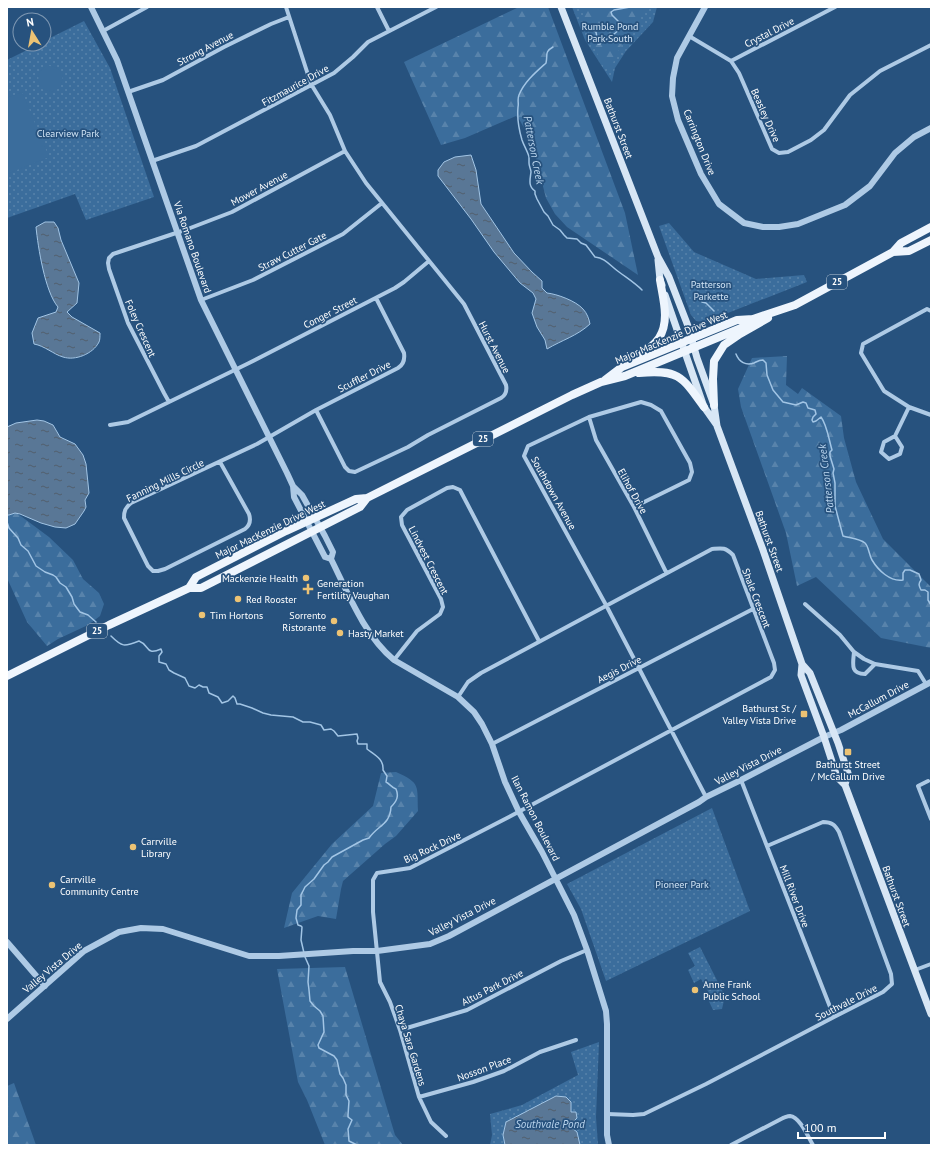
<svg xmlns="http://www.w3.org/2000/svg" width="938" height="1152" font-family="'PT Sans',sans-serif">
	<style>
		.grass { fill: url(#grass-dots) }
		.forest { fill: url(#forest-firs) }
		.garden { fill: #3b6d9c }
		.water { fill: url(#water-ripples); stroke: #a2c5e5 }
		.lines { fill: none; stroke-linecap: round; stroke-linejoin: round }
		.stream { stroke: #a2c5e5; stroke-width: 1.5 }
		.minor { stroke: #aecae5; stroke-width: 4 }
		.tertiary { stroke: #aecae5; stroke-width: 6 }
		.secondary { stroke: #d7e6f5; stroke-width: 7 }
		.primary { stroke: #eef5fd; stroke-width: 8 }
		.poi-dot { fill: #edc374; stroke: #27527e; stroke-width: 1.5 }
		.labels { text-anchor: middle; stroke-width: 3.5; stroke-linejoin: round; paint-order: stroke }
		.shield { fill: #27527e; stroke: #becbd8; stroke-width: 1 }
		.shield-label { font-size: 9px; font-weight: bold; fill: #fff }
		.park-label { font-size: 10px; fill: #d0e3f4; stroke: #27527e }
		.street-label { font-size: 10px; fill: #fff; stroke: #27527e }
		.poi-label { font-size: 10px; fill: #fff; stroke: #27527e; text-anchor: start }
		.water-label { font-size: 11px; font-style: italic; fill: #b9d4ed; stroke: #27527e }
	</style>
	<defs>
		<pattern id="grass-dots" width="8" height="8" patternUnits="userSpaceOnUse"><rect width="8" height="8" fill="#3b6d9c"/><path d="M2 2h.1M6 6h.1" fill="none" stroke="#5883ab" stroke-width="1.8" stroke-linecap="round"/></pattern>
		<pattern id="forest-firs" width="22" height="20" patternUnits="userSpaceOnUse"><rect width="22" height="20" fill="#3b6d9c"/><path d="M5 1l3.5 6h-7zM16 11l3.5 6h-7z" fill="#5883ab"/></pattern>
		<pattern id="water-ripples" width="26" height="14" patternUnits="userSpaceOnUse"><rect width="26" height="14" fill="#597796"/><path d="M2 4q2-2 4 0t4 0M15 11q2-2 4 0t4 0" fill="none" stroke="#525f6d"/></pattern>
	</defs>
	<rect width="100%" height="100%" fill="#27527e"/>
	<path class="grass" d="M572,7H657L653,22L626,51L615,68L612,82L585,40Z
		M84,21L110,68L154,197L86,220L75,194L7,218V60L39,44H44V41Z
		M669,223L694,252L756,279L804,275L807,282L705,322L696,321L691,315L659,226Z
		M712,808L750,911L606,981L581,909L567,884Z
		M700,947L725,996L722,1009L713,1010L706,995L709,993L701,979L694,983L688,970L695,966L688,953Z
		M599,1042L596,1117L598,1145H490L492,1135L490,1114L522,1105L578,1075L571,1052Z"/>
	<path class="forest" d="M519,7H548L625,213L638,275L567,227L555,214L546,198L531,140L519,119L516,116L465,138L441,145L404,62Z
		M581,7H648L626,35L610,69L599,57L591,41Z
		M787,356L786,385L798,394L802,388L841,416L844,438L856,482L883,539L931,587V648L881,638L816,577L797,586L786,533L741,407L738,389L752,358Z
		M7,504L14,511L49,537L73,560L83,579L99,593L104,604L100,616L88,625L58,639L47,646L27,622L7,578Z
		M396,772C421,783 417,786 418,811L396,836L385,844L343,881L341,889L336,919L318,916L284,928L292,893L332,844L373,806L381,773Z
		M345,967L395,1135L403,1145H325L307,1100L298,1082L277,969Z
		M14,1083L36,1145H7V1086Z"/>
	<path class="garden" d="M47,66C55,66 58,68 63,74C62,85 61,88 51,92L42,89C37,80 36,71 47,66Z
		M22,92L49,157L7,174V98Z"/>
	<path class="water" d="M471,155L476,170L481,204L514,253L532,272L542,281V288L547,293C557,294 576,301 583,309C587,313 589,319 590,324C577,336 562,340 547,349L545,340L537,327L532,313L536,299L533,293L520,283L494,252L471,219L438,176V170L444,162L455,157Z
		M45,222H54L58,228L61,240L79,283L77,303L67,312L72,317L100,333C100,336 100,340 99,342C93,354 75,361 63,357C53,354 45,346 34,344L32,333L38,318L56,312L58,307C45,292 38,247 36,227Z
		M37,420L44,421L53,425L60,437L75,444L83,455L86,464L89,493L85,500L86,507L84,511L75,524L66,528L55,527L41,523L20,514L15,513L9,515H7V427L16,423Z
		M556,1096L566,1097L571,1102V1112H576L577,1118L574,1121L572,1128L577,1132L580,1145H505L503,1135L506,1122Z"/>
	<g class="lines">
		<path class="stream" d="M590,30L591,29L596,32L598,44H600C606,39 618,33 621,27L620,23L612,15L611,12L614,10L630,7
			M553,47C544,52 548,55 546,63C536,72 524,82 519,95C517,100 519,103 518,107C517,118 519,130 522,140C524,146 528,152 529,157C529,159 529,161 529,163C529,167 531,169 531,172C530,180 528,186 535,191V194L537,199L544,212L548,216L553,225L560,230L564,235L567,238L577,239L581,243L586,245L595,257C606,258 610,266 619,272C627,278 635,283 642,290
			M694,294L700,298L702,302L706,303L714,311
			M736,354C739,362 746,366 754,363C758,361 759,360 763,360L766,363L767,375L773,390L783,402L796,405L803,402L806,403L808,408L815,410L816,414L813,417L812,420L813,422L816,421L821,417C827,425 829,440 832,450L830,452V456L834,469L833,473L835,483V506L843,536C850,538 860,539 865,543C869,547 869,555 872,560C878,570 890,582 903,580V573L905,570H910L919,574L921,580C918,584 919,586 921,590H925L928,592V600L931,605
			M7,522L9,528L18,538L21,545L28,551L36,566L45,572L53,575L56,577L60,583L66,587L72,597L74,604L80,612L88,615L96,622
			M111,636C122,647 124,647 139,641C150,645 145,656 161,649L162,652L159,656V662L166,664L169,670L174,673L185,678L189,686L195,688L199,685L203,687H207L209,693L218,697L222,703L228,701L233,696L235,698L237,704H240L252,708L263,713L271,715L293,717L303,722H310L321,725L324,730L331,729L334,731L338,736L357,734L358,738L357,741L358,744H367V749C375,755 384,759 383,770L387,776L386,782C390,784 391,787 396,789C399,796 397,801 391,807C390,825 378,825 369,838L363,840L332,857L328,862L324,865L314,879L305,887L301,895V905L297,910L296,918L298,925L301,926L302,927L301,940L304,953
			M305,957L309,966L308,982L309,990L310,1001L314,1006L320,1011L323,1016L324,1032L318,1045L319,1048L334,1056L337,1060L340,1074L343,1078L346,1085V1095L349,1101L348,1115V1117L352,1120L348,1129L349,1141L357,1145"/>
		<path class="minor" d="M286,7L311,84L330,115L345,151L366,183L464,304L506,385C507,390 506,395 501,398L428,435L408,447L355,472L349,471L345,467L316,410
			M377,7L389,31
			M103,31L147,7
			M689,36L731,61L739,73L772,149L779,153L788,152L811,140L824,130L850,95L880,71L931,45
			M731,61L835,7
			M128,92L163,80L224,47L271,24L289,17
			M345,151L232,212L185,230L113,254L109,258L108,263L109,269L128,323L164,393L169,402L247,364L395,288L404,282L429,261
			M152,161L196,146L334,73L353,57L368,42L436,7
			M201,300L253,280L343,234L382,203
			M931,311L927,309L863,344L861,353L884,391L909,407L931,415
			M589,417L596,440L634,507L666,572
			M110,425L128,422L169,402
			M895,436L884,442L881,452L889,459L900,454L902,447L895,436L909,407
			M220,462L249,514C251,520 250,525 245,529L165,569L158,571H153L148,566L124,518C124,511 125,508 131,503L257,444L316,410L398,368C403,365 405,360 404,353L376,298
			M634,507L689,480L692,472L690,463L661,411L651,405L641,402L589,417L528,446L524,456L606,605L706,797
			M805,604L840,635L854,652L864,659L875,664L918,671L926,684
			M854,652C853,664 850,674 865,674L875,664
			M394,660L417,631L440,614L443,607L441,599L402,525L401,517L407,510L447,488L453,487L460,490L539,641
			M492,744L753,609
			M741,780L834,1017
			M928,781L918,786L931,819
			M915,970L931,964
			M400,1030L467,1010L561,961L587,950
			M419,1097L473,1082L504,1071L540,1052L576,1040
			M607,1114L633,1115L644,1114L706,1084L834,1017L883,992L892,984L891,974L839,832C835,825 832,822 823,822L767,846
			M446,1136L431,1122L419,1097L400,1030L390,1002L380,982L373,912V880L377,873L410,868L507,818L771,677L775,670L774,663L733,555C725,547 722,548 712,549L481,673L468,682L458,697
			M731,1145L783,1118C786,1117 788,1116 790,1116C800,1117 808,1137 813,1145"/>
		<path class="tertiary" d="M91,7L117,60L201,300L287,473L293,486L294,497L325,557L331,559
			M705,7L677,58L673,78L672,96L678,120L701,174L719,204L744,223L763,227H779L798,224L845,205L870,186L895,153L914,137L931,128
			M293,486L302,495L325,536L333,552L331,559C348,593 364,635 394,660L458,697L474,712L482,724L492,744L505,782L519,812L542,852L574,915L587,950L606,1011L607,1024V1135L609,1145
			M7,942L45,986
			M7,1019L84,951L119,932L141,928L163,929L249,956H279L353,951H377L430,944L449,936L699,802L706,797L741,780L824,737L841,730L931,682"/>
		<path class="secondary" d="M561,7L658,257L669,277L688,326L697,358L714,405L717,426L763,550L802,664L801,675L824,737L837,777L845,785L931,1014
			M658,260L660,280L662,285
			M665,295L704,407L716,424
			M802,664L810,673L838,743L848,773L845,785"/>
		<path class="primary" d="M893,252L909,251L931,240
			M635,358C643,353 653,347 659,338C670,321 663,299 660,280
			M639,373C678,369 682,376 704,407
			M605,380L622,367L737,320L753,319L795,305L893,252L901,243L931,227
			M714,405L713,379L714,361L724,345L740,334L768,318
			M189,588L196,577L286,531L356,499L367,498L572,395L601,382L625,376L741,328L753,319
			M7,676L109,625L189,588H201L360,507L367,498"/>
	</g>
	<g class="poi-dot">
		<circle cx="306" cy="578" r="4"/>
		<path d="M306 583h4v4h4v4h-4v4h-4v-4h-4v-4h4z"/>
		<circle cx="238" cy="599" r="4"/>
		<circle cx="202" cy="615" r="4"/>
		<circle cx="334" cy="621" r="4"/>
		<circle cx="340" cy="633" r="4"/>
		<rect x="800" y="710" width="8" height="8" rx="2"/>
		<rect x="844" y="748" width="8" height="8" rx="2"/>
		<circle cx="133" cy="847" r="4"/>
		<circle cx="52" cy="885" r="4"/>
		<circle cx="695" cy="990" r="4"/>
	</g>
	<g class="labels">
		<g class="shield">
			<rect x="827" y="275" width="20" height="14" rx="3"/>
			<rect x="473" y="432" width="20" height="14" rx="3"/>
			<rect x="87" y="624" width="20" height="14" rx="3"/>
		</g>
		<g class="shield-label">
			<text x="837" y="285">25</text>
			<text x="483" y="442">25</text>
			<text x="97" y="634">25</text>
		</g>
		<g class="park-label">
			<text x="610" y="30">Rumble Pond<tspan x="610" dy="12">Park South</tspan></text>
			<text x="68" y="137">Clearview Park</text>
			<text x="711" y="288">Patterson<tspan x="711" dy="12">Parkette</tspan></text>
			<text x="682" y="888">Pioneer Park</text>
		</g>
		<g class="street-label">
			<text transform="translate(769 32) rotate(-27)" y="4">Crystal Drive</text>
			<text transform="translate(205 48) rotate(-28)" y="4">Strong Avenue</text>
			<text transform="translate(295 85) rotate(-29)" y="4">Fitzmaurice Drive</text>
			<text transform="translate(766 115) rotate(66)" y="4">Beasley Drive</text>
			<text transform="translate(619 128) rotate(69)" y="4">Bathurst Street</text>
			<text transform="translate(700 142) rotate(68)" y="4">Carrington Drive</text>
			<text transform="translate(259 188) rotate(-28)" y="4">Mower Avenue</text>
			<text transform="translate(193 247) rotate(71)" y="4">Via Romano Boulevard</text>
			<text transform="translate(292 251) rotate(-27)" y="4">Straw Cutter Gate</text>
			<text transform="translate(330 312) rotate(-27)" y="4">Conger Street</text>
			<text transform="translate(141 328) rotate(66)" y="4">Foley Crescent</text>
			<text transform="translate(671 337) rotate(-23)" y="4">Major MacKenzie Drive West</text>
			<text transform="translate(495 347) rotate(63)" y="4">Hurst Avenue</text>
			<text transform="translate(364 376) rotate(-27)" y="4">Scuffler Drive</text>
			<text transform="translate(165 480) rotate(-26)" y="4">Fanning Mills Circle</text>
			<text transform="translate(633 491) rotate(61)" y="4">Elihof Drive</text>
			<text transform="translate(554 493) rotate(61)" y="4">Southdown Avenue</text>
			<text transform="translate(270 529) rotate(-26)" y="4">Major MacKenzie Drive West</text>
			<text transform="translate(770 541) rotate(70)" y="4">Bathurst Street</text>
			<text transform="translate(429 560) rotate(63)" y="4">Lindvest Crescent</text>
			<text transform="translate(757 598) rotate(69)" y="4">Shale Crescent</text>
			<text transform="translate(619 669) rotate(-27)" y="4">Aegis Drive</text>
			<text transform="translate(878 699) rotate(-28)" y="4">McCallum Drive</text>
			<text transform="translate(748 765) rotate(-27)" y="4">Valley Vista Drive</text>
			<text transform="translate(536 818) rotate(63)" y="4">Ilan Ramon Boulevard</text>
			<text transform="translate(432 847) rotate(-25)" y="4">Big Rock Drive</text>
			<text transform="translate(795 896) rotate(69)" y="4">Mill River Drive</text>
			<text transform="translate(897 896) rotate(70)" y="4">Bathurst Street</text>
			<text transform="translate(462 916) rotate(-27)" y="4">Valley Vista Drive</text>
			<text transform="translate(52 967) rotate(-40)" y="4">Valley Vista Drive</text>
			<text transform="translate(492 987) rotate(-27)" y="4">Altus Park Drive</text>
			<text transform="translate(846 1002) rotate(-27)" y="4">Southvale Drive</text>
			<text transform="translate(411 1045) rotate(73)" y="4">Chaya Sara Gardens</text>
			<text transform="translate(484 1068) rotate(-20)" y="4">Nosson Place</text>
		</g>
		<g class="poi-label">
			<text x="298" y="582" text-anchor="end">Mackenzie Health</text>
			<text x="317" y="587">Generation<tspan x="317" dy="12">Fertility Vaughan</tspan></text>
			<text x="246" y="603">Red Rooster</text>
			<text x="210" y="619">Tim Hortons</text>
			<text x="326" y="619" text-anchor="end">Sorrento<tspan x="326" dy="12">Ristorante</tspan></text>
			<text x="348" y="637">Hasty Market</text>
			<text x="796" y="712" text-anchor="end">Bathurst St /<tspan x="796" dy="12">Valley Vista Drive</tspan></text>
			<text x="848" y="768" text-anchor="middle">Bathurst Street<tspan x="848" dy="12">/ McCallum Drive</tspan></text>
			<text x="141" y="845">Carrville<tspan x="141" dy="12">Library</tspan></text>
			<text x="60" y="883">Carrville<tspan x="60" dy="12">Community Centre</tspan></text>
			<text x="703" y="988">Anne Frank<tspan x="703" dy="12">Public School</tspan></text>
		</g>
		<g class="water-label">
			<text transform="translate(534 150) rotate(79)" y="4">Patterson Creek</text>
			<text transform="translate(826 479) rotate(-97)" y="4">Patterson Creek</text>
			<text x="550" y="1128">Southvale Pond</text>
		</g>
	</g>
	<rect width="938" height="1152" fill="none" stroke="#ffffff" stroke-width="16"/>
	<g transform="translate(32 32) rotate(349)"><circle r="19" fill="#27527e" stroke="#7d97b2"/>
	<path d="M0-3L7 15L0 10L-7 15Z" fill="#edc374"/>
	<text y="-6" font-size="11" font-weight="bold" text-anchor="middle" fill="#ffffff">N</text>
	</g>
	<path d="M798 1132v6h87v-6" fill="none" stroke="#ffffff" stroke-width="2"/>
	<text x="804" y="1132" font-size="12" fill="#ffffff" stroke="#27527e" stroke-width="3" paint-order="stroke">100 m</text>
</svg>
